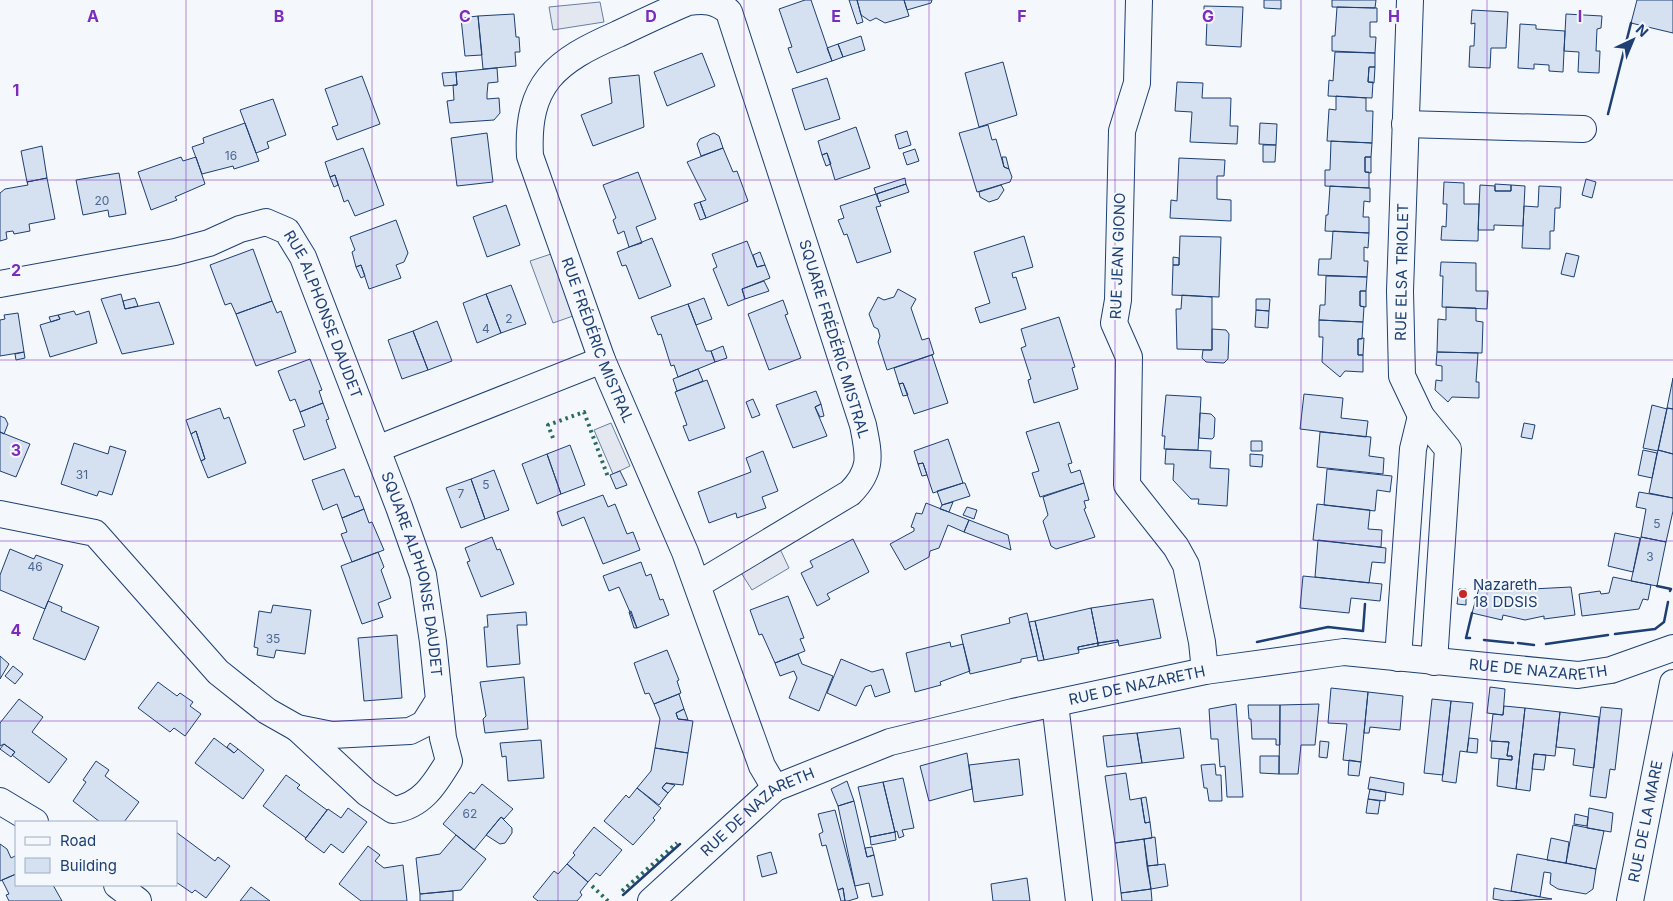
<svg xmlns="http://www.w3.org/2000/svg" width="1673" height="901" font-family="Inter,sans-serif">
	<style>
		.parking { fill: #e3e8f0; stroke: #687fa3 }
		.building { fill: #d5e0f0; stroke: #1d3f73 }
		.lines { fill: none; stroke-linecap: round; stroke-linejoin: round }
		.minor-casing { stroke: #1d3f73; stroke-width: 28 }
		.minor { stroke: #f4f7fb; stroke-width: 26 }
		.hedge { stroke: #2c6c60; stroke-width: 4; stroke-dasharray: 2.5 4; stroke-linecap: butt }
		.wall { stroke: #1d3f73; stroke-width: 2.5 }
		.grid { fill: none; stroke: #7b2cbf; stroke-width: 1; stroke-opacity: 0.55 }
		.poi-dot { fill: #c62828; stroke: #f4f7fb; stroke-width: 2 }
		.labels { text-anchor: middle; stroke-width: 4; stroke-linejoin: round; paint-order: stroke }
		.number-label { font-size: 12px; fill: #4b6792 }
		.street-label { font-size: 15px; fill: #1d3f73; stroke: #f4f7fb }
		.poi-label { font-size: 15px; fill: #1d3f73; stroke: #f4f7fb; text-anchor: start }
		.grid-label { font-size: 16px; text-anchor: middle; font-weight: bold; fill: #7b2cbf; stroke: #f4f7fb; stroke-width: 4; stroke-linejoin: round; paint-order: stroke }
	</style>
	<rect width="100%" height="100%" fill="#f4f7fb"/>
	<path class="parking" d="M600,2L604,22L553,30L549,7Z
		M551,254L573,316L553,323L530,261Z
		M611,423L630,466L613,474L594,430Z
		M780,549L789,568L752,590L740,571Z"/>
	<path class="building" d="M805,0H811L832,61L797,73L788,48L792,47L779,9Z
		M849,0H857L863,22L857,24Z
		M857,0H904L909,16L885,23L876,18L870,21L861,15Z
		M904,0H932L931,3L907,10Z
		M1264,0H1281V9L1264,8Z
		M1332,0H1376L1375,8L1332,7Z
		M1637,0H1673V33L1631,23Z
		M1204,6L1243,7L1241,47L1206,45L1207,20H1204Z
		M1337,7L1377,8V22H1370V37H1376L1375,53L1332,51V36H1335Z
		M1472,10L1508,12L1506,48H1491L1490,68L1469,67L1470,46H1474L1475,23L1471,24Z
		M514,14L516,37H519L520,52H515L516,66L483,69L478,16Z
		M1566,14L1602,16L1601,28L1597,29L1596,51H1600L1599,73L1578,72L1579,52L1564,51Z
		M478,16L482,55L465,56L461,18Z
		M1520,24L1536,25V29L1565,31L1563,72L1549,71V65L1534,64V69L1518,68Z
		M861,36L865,50L843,57L838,44Z
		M838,44L843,57L832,61L827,48Z
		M1335,52L1375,53V67H1369L1368,82H1373L1372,98L1328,96L1329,80L1333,81Z
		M702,53L715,86L667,106L654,72Z
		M1003,62L1017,115L979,127L965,73Z
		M1369,67H1375L1374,83L1368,82Z
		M497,68L498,82L488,83L487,94V99L499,98L500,113L494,120L450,123L447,101L454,100L453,85H457L456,72Z
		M456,72L457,85L444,86L442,73Z
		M639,75L644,127L593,146L581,115L612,103L609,78Z
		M362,76L380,124L337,140L332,127L338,125L325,89Z
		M827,78L840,119L805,130L792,89Z
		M1177,82L1203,83L1202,98H1231L1230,126H1238L1237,144L1190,142L1192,112L1175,111Z
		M1336,96L1366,98V111H1373L1372,143L1327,141L1329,109L1336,110Z
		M273,99L286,135L267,142L269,148L256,153L240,110Z
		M245,123L259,161L234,169L233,166L202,174L192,147L204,143L203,138Z
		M1260,123L1277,124L1276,145L1259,144Z
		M988,125L992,140L996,139L1004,167L1009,169L1012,177L1010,182L977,192L959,133Z
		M856,127L870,168L835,180L827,153L822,155L818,141Z
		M907,131L911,145L899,149L895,135Z
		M487,133L493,182L457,186L451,138Z
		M714,133L719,136L723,148L701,156L697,144L700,139Z
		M1331,141L1372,143L1371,157H1365V172H1369V188L1325,186V170H1330Z
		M1263,145H1276L1275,162H1263Z
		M42,146L47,178L27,182L21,151Z
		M363,148L384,205L355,216L348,200L344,202L335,175L330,177L325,162Z
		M723,148L733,172L737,171L748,201L706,218L700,202L706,200L687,162Z
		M915,149L919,161L907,165L903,153Z
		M827,153L831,164L826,166L822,155Z
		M181,157L183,161L196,157L205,184L175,197L177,200L151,210L138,172Z
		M1002,157H1006L1009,169L1004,167Z
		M1365,157H1371V173L1365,172Z
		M1179,158L1225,160L1224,176H1217V199L1231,200V221L1170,218L1171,200L1177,201Z
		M638,172L656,219L636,227L642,243L629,247L624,231L618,234L613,220L616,218L603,185Z
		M119,173L126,214L109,217L108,210L83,215L76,180Z
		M335,175L338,185L334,187L330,177Z
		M47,178L55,219L29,224L30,231L14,234L13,231L6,232L7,239L0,241V193L5,189L28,185L27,182Z
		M905,178L906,184L876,194L874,188Z
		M1586,179L1596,182L1592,198L1582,195Z
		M1444,182L1464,183V204H1479L1478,241L1441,240L1442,226L1446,227L1447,204H1443Z
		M906,184L909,192L879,202L877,194Z
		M1495,184L1511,185V191H1495Z
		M1001,185L1004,190L998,199L989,202L980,197L979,192Z
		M1480,185L1495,186V191H1511V185L1525,186L1523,226L1494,225V230H1478Z
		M1330,186L1370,188V202L1364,201L1363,217H1369V233L1325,231L1326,215H1328Z
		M1539,186L1561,187L1560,208H1555L1554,231H1550V249L1522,248L1524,206L1538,207Z
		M876,194L881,206L876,207L891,252L857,263L847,234L844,235L838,220L844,218L840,206Z
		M700,202L706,218L700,220L694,204Z
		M506,205L520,245L487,257L473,217Z
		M396,220L408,253L404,262L396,265L401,278L369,289L361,265L356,267L352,252L355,250L350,237Z
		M1333,231L1369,233L1368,248L1364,247V261H1368L1367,277L1318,275L1319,259H1331Z
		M1024,236L1033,267L1012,273L1013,278L1016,277L1026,309L980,323L975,308L990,303L974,252Z
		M1180,236L1221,237L1219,297L1172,295L1173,265H1179Z
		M652,238L671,286L639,299L626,265L622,266L617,252Z
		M747,241L757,267L765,265L770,278L742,289L745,299L728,306L713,269L717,267L712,254Z
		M253,249L272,301L236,314L231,303L225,305L210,265Z
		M760,252L765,265L757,267L753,255Z
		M1566,253L1579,256L1574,277L1561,274Z
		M1173,257L1179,258V265H1173Z
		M1441,262L1476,263V291H1488L1487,309L1442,307L1443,276H1440Z
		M361,265L365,276L361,278L356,267Z
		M1326,276L1367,277L1366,291H1360V306L1364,307L1363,322L1319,320L1320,305H1325Z
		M764,281L769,291L745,299L742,289Z
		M511,285L526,324L501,333L486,294Z
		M898,289L916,299L911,308L922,340L929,338L934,354L887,370L878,342L880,336L878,329L874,327L869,314L878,297L884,300L894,297Z
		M1360,291H1366V307L1360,306Z
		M121,294L125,309L159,302L174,344L122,354L101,299Z
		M486,294L501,333L477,343L463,303Z
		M1182,295L1212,297V350L1177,349L1176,309H1181Z
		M135,298L138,306L125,309L123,301Z
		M704,298L712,319L696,325L688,304Z
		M1256,299H1270L1269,311L1256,310Z
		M783,300L788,314L785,315L801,358L769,370L748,314Z
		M272,301L277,313L281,311L296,352L256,366L236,314Z
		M688,304L706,351H711L715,362L678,377L674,365L671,366L661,334L658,335L651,317Z
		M1446,307L1476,308V321L1483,322L1482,353L1437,352L1438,319L1446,320Z
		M1256,310L1269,311L1268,328L1255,327Z
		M74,311L76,315L89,311L97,343L50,357L40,325L60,319L58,315Z
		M18,313L24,352L0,356V320L5,319L4,315Z
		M58,315L60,319L51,322L49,317Z
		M1059,317L1075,367L1072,368L1078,389L1034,403L1028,380L1031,379L1021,348L1026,346L1021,329Z
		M1319,320L1363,322L1362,339H1358V355H1363V372L1345,371L1340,377L1322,362L1323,337H1319Z
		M437,321L452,361L428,370L413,331Z
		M1212,329L1226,330L1229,334L1228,359L1224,363L1206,362L1202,358L1203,350H1212Z
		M413,331L428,370L402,379L388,340Z
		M1364,338L1363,355H1358V339Z
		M723,346L727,358L715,362L711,351Z
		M24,352L25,358L16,360L15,354Z
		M1437,352L1478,353L1476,382H1479V398L1452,397L1448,402L1435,390L1436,380L1442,381V366L1436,365Z
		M932,355L948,403L914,414L903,383L899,384L894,368Z
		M310,359L322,390L319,391L323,403L300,412L295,399L290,401L278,371Z
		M698,369L703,381L677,391L673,379Z
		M1673,378V409L1667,408Z
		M707,380L725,428L689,441L683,426L687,425L675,392Z
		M903,383L908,395L903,396L899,384Z
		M816,391L821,404L815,407L827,436L793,448L776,405Z
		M1304,394L1343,398L1341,418L1368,421L1366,437L1300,429Z
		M1166,395L1201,397L1198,450L1164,449L1165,436H1162Z
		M753,399L760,415L752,418L746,402Z
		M323,403L329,419L326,420L336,448L304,460L293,430L305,426L300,412Z
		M821,404L824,416L820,417L815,407Z
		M1652,405L1667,409L1658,451L1643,448Z
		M220,408L224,419L229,417L246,463L208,478L201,461L205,459L196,431L191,434L186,420Z
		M1667,408L1673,409V454L1658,450Z
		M1200,413L1211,414L1215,418L1214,437L1212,439L1199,438Z
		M0,416L5,418L8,424L4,434L0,432Z
		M1059,422L1072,463L1068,464L1071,473L1080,470L1084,483L1040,497L1032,473L1039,471L1026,432Z
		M1524,423L1535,425L1532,439L1521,437Z
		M196,431L205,459L201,461L191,434Z
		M0,432L30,444L16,477L0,471Z
		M1320,432L1371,437L1369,456L1384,458L1383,474L1317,467Z
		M948,439L963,483L933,493L923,463L918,464L914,451Z
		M1251,441H1262V451H1251Z
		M74,443L108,454L110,446L126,451L112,495L99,491L97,496L61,484Z
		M570,445L585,485L561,494L547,454Z
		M1166,449L1211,451L1210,468L1229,469L1227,506L1198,504L1199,499H1191L1173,480L1174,464H1165Z
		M1643,450L1657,453L1652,478L1638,475Z
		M1658,450L1673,454V498L1649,493Z
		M763,451L778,491L762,497L766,508L737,518L736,513L709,523L698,492L751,472L746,458Z
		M547,454L561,494L537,504L522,464Z
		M1250,454L1263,455L1262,467L1250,466Z
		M923,463L927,475L922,476L918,464Z
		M344,469L355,497L359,496L364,509L342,518L337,504L323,510L312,480Z
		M1327,469L1392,476L1390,492L1377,490L1375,511L1324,505Z
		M494,470L509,510L485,519L471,479Z
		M620,471L627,485L616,489L610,475Z
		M471,479L485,519L461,528L446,488Z
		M963,483H965L970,496L942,505L937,491Z
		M1084,483L1089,500L1084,501L1086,508L1084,509L1095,537L1056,549L1051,546L1043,521L1048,515L1043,497Z
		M1639,492L1673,498V511L1666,542L1641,537L1646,509L1636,507Z
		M603,495L608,507L615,504L627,534L633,532L640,550L603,564L584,517L562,526L557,512Z
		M953,502L949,512L940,509L942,505Z
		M926,503L969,520L964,532L948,525L939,548L930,551L929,557L905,570L890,544L914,531V528L911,527L916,513L922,514Z
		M1317,504L1370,510L1368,529L1382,530L1381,547L1313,540Z
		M967,507L977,510L974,519L963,515Z
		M364,509L369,523L372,522L384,550L352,562L341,534L347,532L342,518Z
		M969,520L1008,535L1011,550L964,532Z
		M1615,533L1640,538L1633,572L1608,566Z
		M492,537L497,550L500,549L514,584L481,597L467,562L470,561L465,548Z
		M1641,537L1666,542L1657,586L1631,581Z
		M853,539L869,572L827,594L830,599L817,606L801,573L813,567L810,561Z
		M1318,540L1386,548L1385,563L1372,562L1369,583L1315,577Z
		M10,549L34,559L36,555L63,565L45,609L0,590V575Z
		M378,552L384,567L381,570L391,598L378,603L383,617L362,624L341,566Z
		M641,562L646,576L651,574L660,600L663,599L669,615L637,628L619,587L609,591L603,576Z
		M1303,576L1382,584L1380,601L1351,598L1349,613L1300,608Z
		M1613,577L1651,585L1648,600L1643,599L1639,609L1582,616L1579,594L1600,591L1601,594L1609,593Z
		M1495,580L1532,589L1571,587L1575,615L1544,619V616L1525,620L1503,615L1502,620L1472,613L1481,581L1494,584Z
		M1459,589H1466V605L1457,604Z
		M788,596L804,638L800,639L805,651L775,663L762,634L759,635L750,610Z
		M1153,599L1161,638L1119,646L1118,640L1098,643L1091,608Z
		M48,601L62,607L61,611L99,627L85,660L33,639Z
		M273,605L311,610L305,654L276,650L274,658L257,655L258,648L254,647L259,611L271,613Z
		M1091,608L1098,643L1078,647L1079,653L1044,660L1035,621Z
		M631,611L637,628H634L629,612Z
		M526,612L527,625H517L520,664L487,667L484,627H488L487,615Z
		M1027,613L1037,656L1021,659V662L970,674L961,635L1010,623L1009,618Z
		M1035,621L1044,660L1038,661L1029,622Z
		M397,635L402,698L364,701L358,638Z
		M1118,640V642L1098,646V643Z
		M950,642L951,647L963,644L970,671L940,682L941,685L915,692L906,653Z
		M1098,643V646L1078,650V647Z
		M667,650L679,680L677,681L681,693L654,704L649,693L645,694L634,663Z
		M798,654L802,664L833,676L819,711L789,698L797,678L794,671L780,676L775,663Z
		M0,656L9,664L0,679Z
		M841,659L872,672L883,669L890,692L875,697L871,685L865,687L856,706L827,693Z
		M13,666L23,674L15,684L5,676Z
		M524,677L528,729L485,733L483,719L486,716L480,682Z
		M158,682L177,696L180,693L193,702L190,706L201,714L185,736L174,728L170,732L138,708Z
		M1490,687L1505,689L1503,715L1487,713Z
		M1331,688L1368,692L1361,762L1343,760L1347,724L1328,723Z
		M1368,692L1403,696L1400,730L1370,727L1369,733H1364Z
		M679,694L684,709L676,713L678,719L693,721L688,753L655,748L660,719L654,704Z
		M19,699L43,717L32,732L67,759L49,783L12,755L15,752L4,744L0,746V723Z
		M1432,699L1451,701L1443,775L1424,773Z
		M1451,701L1473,703L1467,752L1460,751L1456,783L1442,781Z
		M1236,704L1243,797H1227L1225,766L1220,767L1218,739H1211L1209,709Z
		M1319,704L1315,745H1301L1298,774H1279L1280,705Z
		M1248,705H1280V745H1276V739H1252L1251,719H1249Z
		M1504,706L1525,708L1516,789L1497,786L1499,759L1512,760V756H1507L1509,742L1490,741L1493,714L1503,715Z
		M1601,707L1622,709L1615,770L1610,769L1606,798L1590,796Z
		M1525,708L1560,712L1555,756L1534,754L1530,791L1516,789Z
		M684,709L688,720L678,719L676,713Z
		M1560,712L1599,717L1594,768L1573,765L1575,749L1556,747Z
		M1180,728L1184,758L1142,763L1137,733Z
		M1137,733L1142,763L1107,767L1103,736Z
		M214,738L234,753L238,749L264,770L243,799L195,763Z
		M1469,738L1478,739L1477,753L1467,752Z
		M541,740L544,778L508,781L506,756L502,757L500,743Z
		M1320,741L1329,742L1327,758L1319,757Z
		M1492,741L1509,742L1507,756H1512V760L1491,758Z
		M230,743L238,749L234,753L227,747Z
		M4,744L15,752L11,757L0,749Z
		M655,748L688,753L683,785L666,783L662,788L668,793L659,805L637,788L651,771Z
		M967,753L972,789L929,801L920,766Z
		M1534,754L1546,755L1544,770L1532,769Z
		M1260,756H1279V774L1260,773Z
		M1019,759L1023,795L974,802L969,765Z
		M1349,760L1361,762L1359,776L1348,775Z
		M96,761L109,770L105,776L139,802L124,822H100L73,801L86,782L83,780Z
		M1215,764L1216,775H1221L1222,801H1209L1207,788H1204L1201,765Z
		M1126,773L1130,800L1141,798L1145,823L1150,822L1152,838L1115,843L1105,776Z
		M286,775L300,785L297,788L327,810L306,838L263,806Z
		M1370,777L1404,783L1403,795L1368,789Z
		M903,778L914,828L902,830L904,836L899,838L897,831L895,832L883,782Z
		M847,781L854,801L838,806L831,789Z
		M883,782L895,832L870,837L858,787Z
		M666,783L675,785L668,793L662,788Z
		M482,784L513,809L504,819L501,817L474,850L443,824L470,792L474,794Z
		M637,788L661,808L653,818L655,820L633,845L604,821L626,795L629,798Z
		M1370,789L1386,792L1385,801L1368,799Z
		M1146,797L1150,822L1145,823L1141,798Z
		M1368,799L1380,801L1378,814L1366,813Z
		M854,801L867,857L874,855L883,895L872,897L869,883L855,886L838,806Z
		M348,808L367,822L343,853L331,844L324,853L305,839L328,809L341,818Z
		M1589,808L1613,813L1611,832L1587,828Z
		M835,810L858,898L848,901H845L843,888L838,890L826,845L822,846L819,834L823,832L818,814Z
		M1575,814L1588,817L1587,826L1574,824Z
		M501,817L512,828V833L505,843L500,844L486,835Z
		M1573,825L1604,831L1596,869L1566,863Z
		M594,827L622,850L600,876L596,873L588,882L567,864L575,855L573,853Z
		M176,832L215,861L218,857L230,866L206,898L195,890L192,893L176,882Z
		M895,832L896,840L871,845L870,837Z
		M456,835L486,859L461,890L420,894L416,858L440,854Z
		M1155,837L1158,865L1147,866L1144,839Z
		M1551,838L1569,842L1566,863L1547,860Z
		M1144,839L1151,889L1121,893L1115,843Z
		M0,844L7,849L11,858L15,856L16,859V874L0,881Z
		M368,846L380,855L375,861L384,868L403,865L407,901H361L339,884Z
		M872,847L874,855L867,857L865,848Z
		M771,852L777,873L762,877L757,856Z
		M1517,854L1596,869L1593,889L1586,894L1558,889L1550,884L1551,873L1544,872L1540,897L1511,891Z
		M567,864L588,882L580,892L582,895L577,901H538L533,897L554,871L558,874Z
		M1165,864L1168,886L1151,889L1147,866Z
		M16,874V885H53L62,901H9L6,895L9,894L2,880Z
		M1027,878L1030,901H993L991,884Z
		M251,887L270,901H240Z
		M843,888L845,901H841L838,890Z
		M1494,888L1541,897L1552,899L1505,901L1493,899Z
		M1151,889L1152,901H1122L1121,893Z
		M453,891V901H420V894Z"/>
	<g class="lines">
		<defs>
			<g id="minor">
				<path d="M1139,0L1137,83L1122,131L1118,300L1114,323L1129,357L1127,485L1176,547L1186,565L1202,642L1205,671"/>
				<path d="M1410,0L1400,291L1402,376L1421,416L1448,449L1434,662"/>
				<path d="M1405,124L1583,129"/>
				<path id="s1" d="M0,284L175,252L209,243L240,229L266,222L287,231L303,257L399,507L423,575L433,642L439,700L424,724L410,731L332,735L297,728L267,711L218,672L95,533L0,514"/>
				<path d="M377,449L602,360"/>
				<path id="s2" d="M697,585L850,493C873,470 869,455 863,425L729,12C716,0 704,0 688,2C664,12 641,23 618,34C556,61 526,83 530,156L602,360L685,552L762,766L775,788"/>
				<path d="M1398,658L1413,449L1421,416"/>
				<path d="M1055,704L1079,901"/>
				<path d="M297,728L367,793L393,810C422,806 435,784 449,761L443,738L439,700"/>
				<path d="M0,801L35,822"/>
				<path d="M117,885L138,901"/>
				<path id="s3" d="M651,901L775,788L890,742L1013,712L1205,671L1344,652L1578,675L1611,670L1673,648"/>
				<path id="s4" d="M1630,901L1673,683"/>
			</g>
		</defs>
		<use href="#minor" class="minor-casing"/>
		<use href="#minor" class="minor"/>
		<path class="hedge" d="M553,438L548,425L584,412L608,477
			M592,886L608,901
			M622,891L677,843"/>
		<path class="wall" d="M1608,114L1631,23
			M1657,586L1671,589L1670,591
			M1615,634L1655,629L1664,622L1668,602
			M1470,638H1466L1472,613
			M1484,640L1513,643
			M1257,642L1328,627L1363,631L1365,604
			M1518,643L1534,645
			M1546,644L1608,635
			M623,895L680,844"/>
	</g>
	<path class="grid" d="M186,0V901M372,0V901M558,0V901M744,0V901M929,0V901M1115,0V901M1301,0V901M1487,0V901M0,180H1673M0,360H1673M0,541H1673M0,721H1673"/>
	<circle class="poi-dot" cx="1463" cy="594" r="5"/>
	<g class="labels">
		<g class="number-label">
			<text x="231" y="160">16</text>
			<text x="102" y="205">20</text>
			<text x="509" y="323">2</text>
			<text x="486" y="333">4</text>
			<text x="82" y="479">31</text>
			<text x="486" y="489">5</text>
			<text x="461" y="498">7</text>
			<text x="1657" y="528">5</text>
			<text x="1650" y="561">3</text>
			<text x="35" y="571">46</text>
			<text x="273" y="643">35</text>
			<text x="470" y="818">62</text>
		</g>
		<g class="street-label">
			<text transform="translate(1118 256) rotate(-88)" y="5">RUE JEAN GIONO</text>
			<text transform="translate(1402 272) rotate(-89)" y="5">RUE ELSA TRIOLET</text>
			<text dy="5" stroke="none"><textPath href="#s1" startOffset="388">RUE ALPHONSE DAUDET</textPath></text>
			<text dy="5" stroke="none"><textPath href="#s2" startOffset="1168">RUE FRÉDÉRIC MISTRAL</textPath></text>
			<text transform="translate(834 339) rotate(73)" y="5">SQUARE FRÉDÉRIC MISTRAL</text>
			<text dy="5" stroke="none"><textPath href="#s1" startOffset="664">SQUARE ALPHONSE DAUDET</textPath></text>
			<text dy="5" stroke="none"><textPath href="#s3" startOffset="950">RUE DE NAZARETH</textPath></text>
			<text dy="5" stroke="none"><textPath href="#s3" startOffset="545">RUE DE NAZARETH</textPath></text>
			<text dy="5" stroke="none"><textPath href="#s3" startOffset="140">RUE DE NAZARETH</textPath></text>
			<text dy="5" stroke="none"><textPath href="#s4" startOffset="81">RUE DE LA MARE</textPath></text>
		</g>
		<g class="poi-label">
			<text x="1473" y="590">Nazareth<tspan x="1473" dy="17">18 DDSIS</tspan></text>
		</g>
	</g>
	<g class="grid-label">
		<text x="93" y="22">A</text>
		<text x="279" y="22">B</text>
		<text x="465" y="22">C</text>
		<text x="651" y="22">D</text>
		<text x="836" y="22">E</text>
		<text x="1022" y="22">F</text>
		<text x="1208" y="22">G</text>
		<text x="1394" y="22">H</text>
		<text x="1580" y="22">I</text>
		<text x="16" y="96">1</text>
		<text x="16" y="276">2</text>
		<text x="16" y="456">3</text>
		<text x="16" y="636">4</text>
	</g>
	<rect x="15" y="821" width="162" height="65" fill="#f4f7fb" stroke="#9eadc5"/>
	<rect x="25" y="837" width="25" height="8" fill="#f4f7fb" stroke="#9eadc5"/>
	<text x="60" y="846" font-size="15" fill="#1d3f73">Road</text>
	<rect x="25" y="858" width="25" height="15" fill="#d5e0f0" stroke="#9eadc5"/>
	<text x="60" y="871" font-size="15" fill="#1d3f73">Building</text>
	<g transform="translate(1633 40) rotate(44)" stroke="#f4f7fb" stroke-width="4" paint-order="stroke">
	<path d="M0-4L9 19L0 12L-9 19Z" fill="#1d3f73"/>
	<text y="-8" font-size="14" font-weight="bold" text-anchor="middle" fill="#1d3f73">N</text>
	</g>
</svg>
